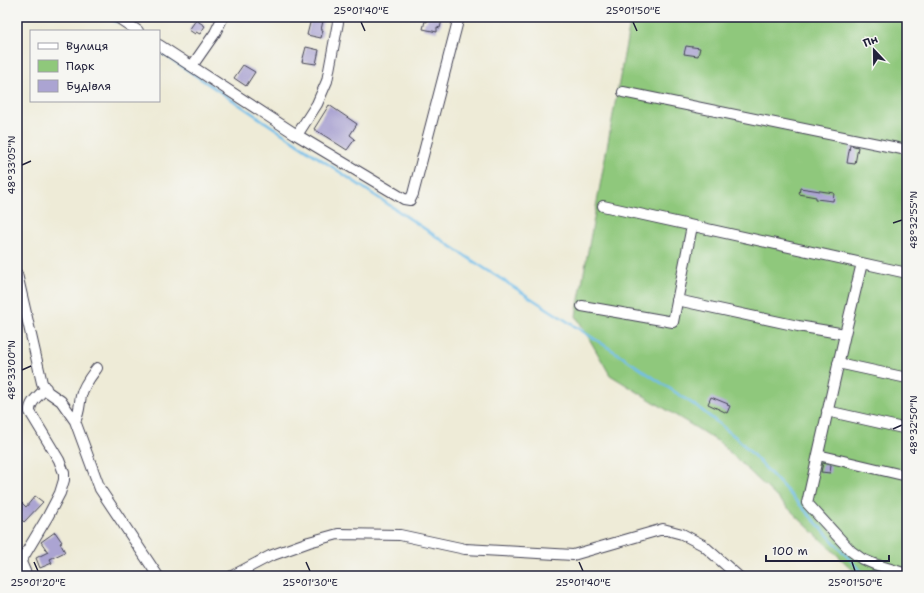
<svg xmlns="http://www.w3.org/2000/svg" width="924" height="593" font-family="'Shantell Sans',sans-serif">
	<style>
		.green { fill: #8fc87b; stroke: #58755b }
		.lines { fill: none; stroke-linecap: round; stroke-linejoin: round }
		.stream { stroke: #71beeb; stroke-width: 2.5 }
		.building { fill: #aba4d2 }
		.minor-casing { stroke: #414052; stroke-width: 12 }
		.minor { stroke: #fff; stroke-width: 10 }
		.ticks { fill: none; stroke: #22223b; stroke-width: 1.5 }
		.neatline { fill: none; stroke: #22223b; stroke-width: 1.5 }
		.ticks-label { font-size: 10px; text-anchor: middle; fill: #22223b }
	</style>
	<rect width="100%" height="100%" fill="#f6f6f2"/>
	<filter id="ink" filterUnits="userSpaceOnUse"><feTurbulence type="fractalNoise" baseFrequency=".025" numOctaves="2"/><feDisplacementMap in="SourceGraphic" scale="8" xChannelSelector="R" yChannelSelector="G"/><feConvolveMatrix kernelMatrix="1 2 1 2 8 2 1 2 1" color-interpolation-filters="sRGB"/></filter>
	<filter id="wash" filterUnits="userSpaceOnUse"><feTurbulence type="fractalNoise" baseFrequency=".012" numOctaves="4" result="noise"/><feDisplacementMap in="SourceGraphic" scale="16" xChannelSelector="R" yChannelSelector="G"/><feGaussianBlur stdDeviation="0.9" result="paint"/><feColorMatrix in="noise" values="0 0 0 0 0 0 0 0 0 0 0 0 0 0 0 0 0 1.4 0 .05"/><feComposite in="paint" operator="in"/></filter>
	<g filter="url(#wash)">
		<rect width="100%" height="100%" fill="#eeebd7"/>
		<path class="green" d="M631,17H907V576H859L719,442L610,375L576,316Z"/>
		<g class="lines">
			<path class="stream" d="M108,17L116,22
				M159,51L473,261L615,352L699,408L738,439L789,493L865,576"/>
		</g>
		<g id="blocks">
			<path class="building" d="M427,17L442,20L440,28L437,27V32L423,29L425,21L427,22Z
				M311,19L323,21L321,30H323L321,38L307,35Z
				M196,20L205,26L200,34L196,32L195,34L189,30Z
				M686,46L700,48L698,56L684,54Z
				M306,47L319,50L316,64L302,62Z
				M243,65L255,72L246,86L234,78Z
				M329,105L357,124L350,135L355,139L347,150L314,129Z
				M850,145L858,147L855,164L847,163Z
				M800,188L834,193L833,201L816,199V197L799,194Z
				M711,397L728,404L727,405L730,406L727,413L708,404Z
				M823,463L831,465L830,473L821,472Z
				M35,496L43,502L24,522L17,515V508L22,503L26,507Z
				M55,532L62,542L60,543L65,552L50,559L52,563L40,568L36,558L48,552L41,542Z"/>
		</g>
	</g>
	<g filter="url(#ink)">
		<use href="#blocks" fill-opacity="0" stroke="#414052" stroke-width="1"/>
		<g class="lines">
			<defs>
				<path id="minor" d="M117,17L138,31
					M159,45L297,135L404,199L410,200L413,194L459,17
					M192,66L215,33L223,17
					M623,92L907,150
					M297,135L317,104L327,81L339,17
					M603,206L907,273
					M862,263L845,334L807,503L851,551L862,559L874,564L907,574
					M17,274L42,383L48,392L61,401L75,421L100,489L158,576
					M677,300L798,326L845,334
					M582,306L673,322L692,226
					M838,363L907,378
					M827,411L907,429
					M75,421C80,412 79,405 81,396C83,386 91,376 97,368
					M818,455L907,476
					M17,553L27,576
					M21,561L48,516L60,493L64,480V473L59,460L30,412C29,402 39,396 46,388
					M232,576L270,556L309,542L338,534L400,535L465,549L573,555L663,529L682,534L703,545L738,576"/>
			</defs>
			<use href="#minor" class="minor-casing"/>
			<use href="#minor" class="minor"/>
		</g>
	</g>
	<path class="ticks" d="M361,22L365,31M633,22L637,31M22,165L31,161M893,223L902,220M22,370L31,366M893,429L902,425M34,562L38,571M306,562L310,571M579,562L583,571M852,562L855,571"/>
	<rect width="924" height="593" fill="none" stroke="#f6f6f2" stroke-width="44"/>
	<rect x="30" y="30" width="130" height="72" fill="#f6f6f2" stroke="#a1a1a9"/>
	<rect x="38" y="43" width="20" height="6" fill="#ffffff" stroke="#a1a1a9"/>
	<text x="66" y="50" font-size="12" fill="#22223b">Вулиця</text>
	<rect x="38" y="60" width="20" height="12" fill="#8fc87b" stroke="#a1a1a9"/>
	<text x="66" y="70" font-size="12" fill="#22223b">Парк</text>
	<rect x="38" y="80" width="20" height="12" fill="#aba4d2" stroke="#a1a1a9"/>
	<text x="66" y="90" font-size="12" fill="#22223b">Будівля</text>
	<g transform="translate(874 50) rotate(338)" stroke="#f6f6f2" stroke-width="3" paint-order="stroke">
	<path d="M0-3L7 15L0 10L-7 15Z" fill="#22223b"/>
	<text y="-6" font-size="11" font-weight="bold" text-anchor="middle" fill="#22223b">Пн</text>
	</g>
	<path d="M766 555v6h123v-6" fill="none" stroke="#22223b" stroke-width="2"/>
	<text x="772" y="555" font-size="12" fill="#22223b" stroke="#f6f6f2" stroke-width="3" paint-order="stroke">100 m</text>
	<rect x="22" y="22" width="880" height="549" class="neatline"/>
	<g class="ticks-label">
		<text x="361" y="14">25°01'40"E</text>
		<text x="633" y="14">25°01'50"E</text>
		<text transform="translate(11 165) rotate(-90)" y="4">48°33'05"N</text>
		<text transform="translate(913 220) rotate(-90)" y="4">48°32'55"N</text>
		<text transform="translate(11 370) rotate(-90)" y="4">48°33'00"N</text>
		<text transform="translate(913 425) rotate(-90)" y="4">48°32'50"N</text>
		<text x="38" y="586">25°01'20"E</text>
		<text x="310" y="586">25°01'30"E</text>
		<text x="583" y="586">25°01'40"E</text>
		<text x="855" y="586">25°01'50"E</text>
	</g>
</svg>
